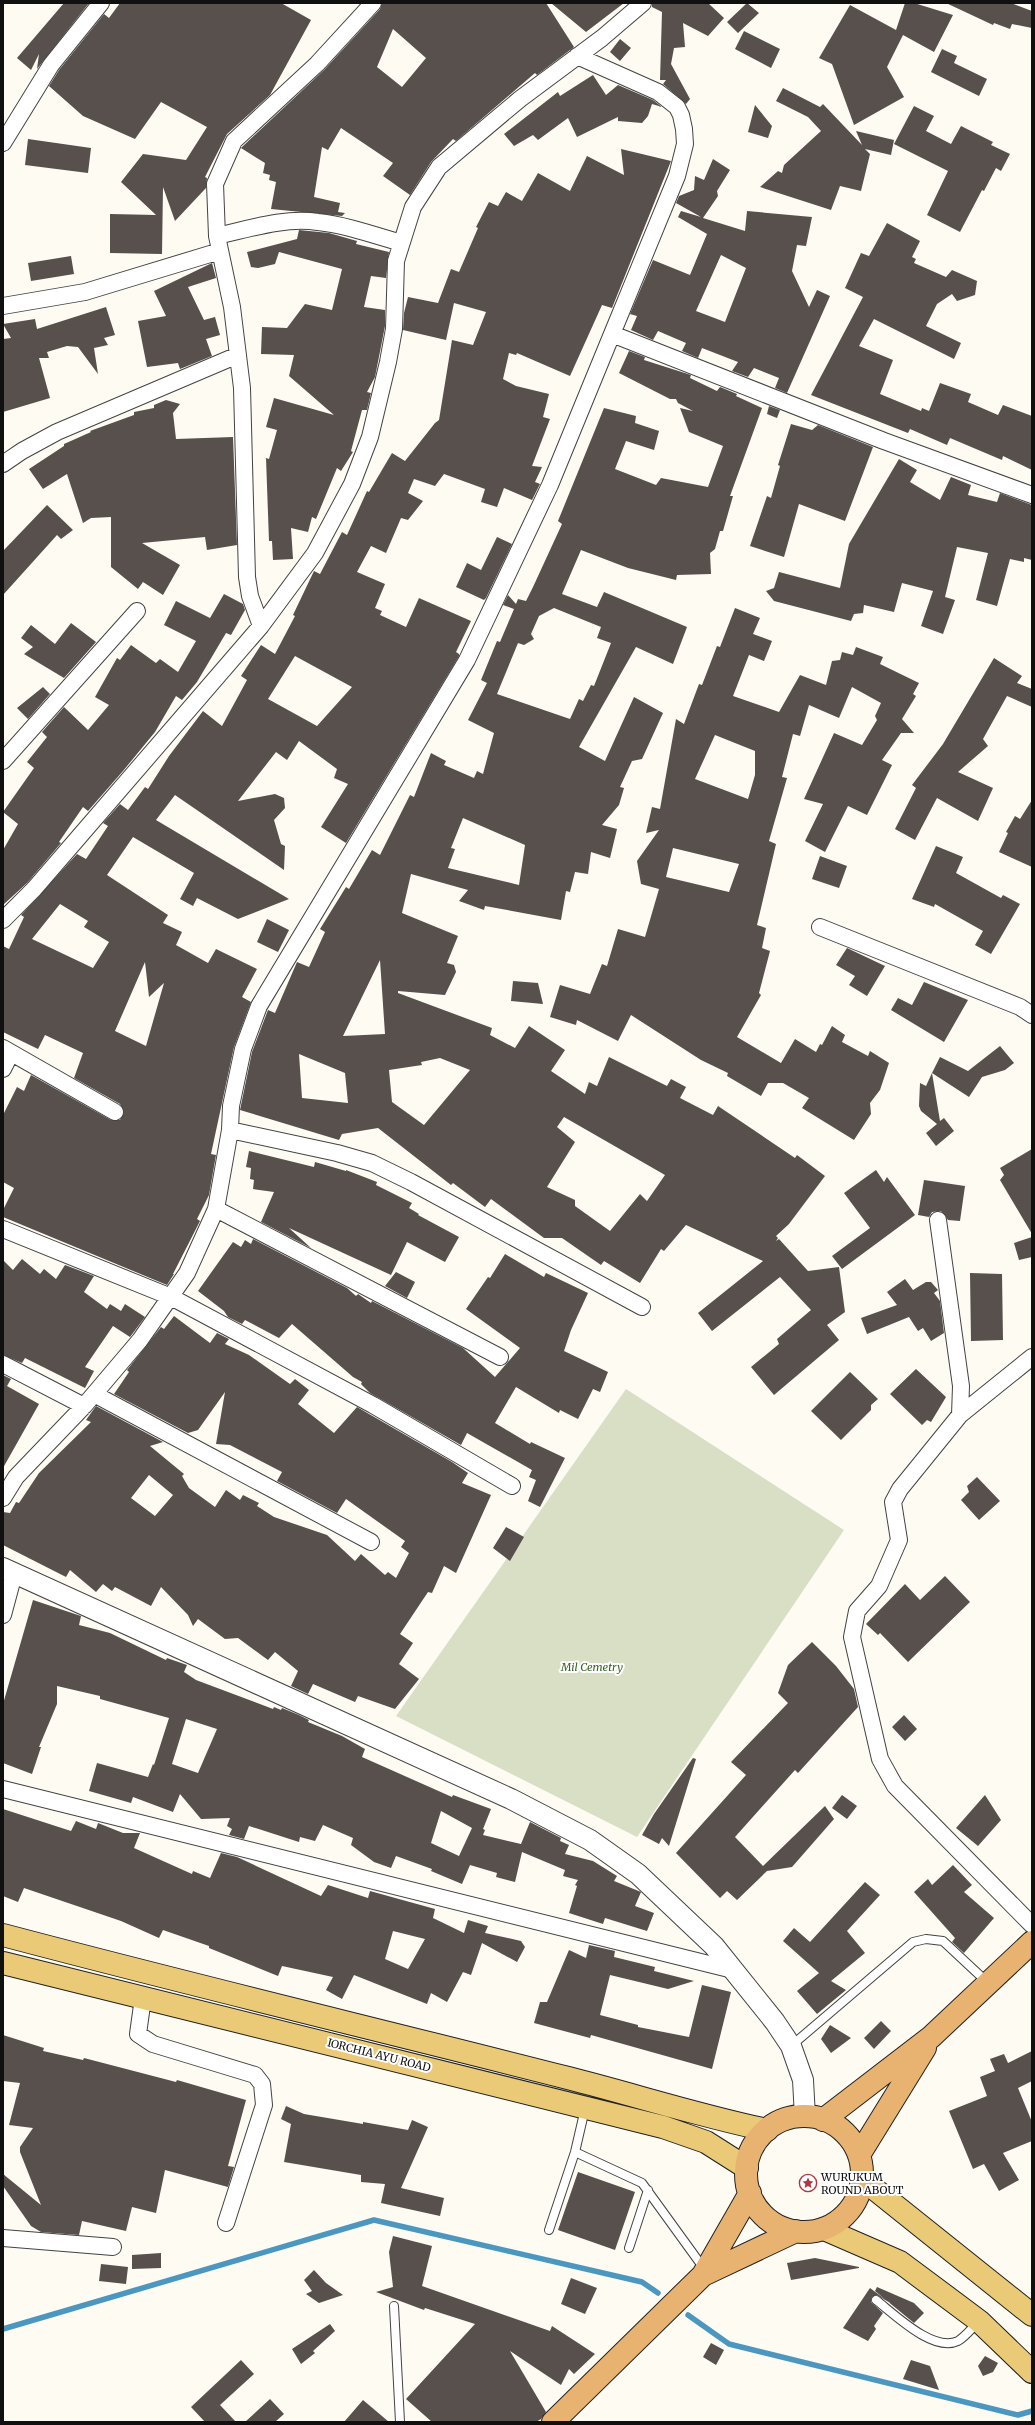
<svg xmlns="http://www.w3.org/2000/svg" width="1035" height="2425" font-family="Merriweather,serif">
	<style>
		.cemetery { fill: #d8dfc5 }
		.lines { fill: none; stroke-linecap: round; stroke-linejoin: round }
		.stream { stroke: #4b97c0; stroke-width: 5.5 }
		.building { fill: #57504d; fill-rule: evenodd }
		.service-casing { stroke: #434343; stroke-width: 10 }
		.minor-casing { stroke: #434343; stroke-width: 18 }
		.tertiary-casing { stroke: #434343; stroke-width: 22 }
		.primary-casing { stroke: #212121; stroke-width: 24 }
		.trunk-casing { stroke: #212121; stroke-width: 24 }
		.service { stroke: #fff; stroke-width: 8 }
		.minor { stroke: #fff; stroke-width: 16 }
		.tertiary { stroke: #fff; stroke-width: 20 }
		.primary { stroke: #eac977; stroke-width: 22 }
		.trunk { stroke: #e8b270; stroke-width: 22 }
		.labels { text-anchor: middle; stroke-width: 4; stroke-linejoin: round; paint-order: stroke }
		.park-label { font-size: 11px; font-style: italic; fill: #356126; stroke: #fff }
		.street-label { font-size: 11px; fill: #101010; stroke: #fff }
		.poi-label { font-size: 11px; fill: #101010; stroke: #fff; text-anchor: start }
	</style>
	<rect width="100%" height="100%" fill="#fefbf3"/>
	<path class="cemetery" d="M626,1389L844,1530L637,1837L396,1716Z"/>
	<g class="lines">
		<path class="stream" d="M688,2315L729,2344L1018,2415L1032,2411
			M3,2329L374,2220L642,2282L658,2293"/>
	</g>
	<path class="building" d="M64,3H89L37,69L39,54L31,70L17,58Z
		M120,3H281L311,20L270,95L227,134L205,177L207,178L206,188L175,221L163,187L162,254L110,253V214L156,215L121,182L143,154L186,160L207,127L161,102L135,139L83,116L49,86L59,70L104,14L109,18Z
		M382,3H546L574,47L537,75L535,73L456,141L453,139L431,162L410,195L383,176L393,163L341,128L328,150L322,147L314,197L340,203L338,212L345,213L342,216L271,209L276,182L269,180L270,175L263,173L265,163L241,148L242,147L324,70L380,9ZM393,29L426,58L402,87L377,67Z
		M551,3H624L586,32Z
		M652,3H708L724,18L708,36L683,23L685,47L674,48L671,64L690,99L686,104L663,84L666,80H660L662,12L652,7Z
		M747,3L759,13L738,33L727,22Z
		M905,3H914L953,15L934,52L903,35L887,67L904,97L854,125L832,64L819,58L850,5L896,30Z
		M946,3H1011L1032,11V28L1012,24L1010,29L994,23L993,25Z
		M744,31L780,49L771,68L735,49Z
		M620,39L631,48L620,61L610,52Z
		M942,49L957,56L954,63L987,79L979,96L931,72Z
		M593,75L606,95L618,85L653,100L662,107L652,104L648,116L642,123L618,121V117L577,137L568,118L538,140L533,135L514,146L504,134L558,92L560,96Z
		M783,88L820,107L823,104L862,145L856,131L894,140L891,155L865,149L870,154L861,191L840,186L831,210L760,187L778,171L782,173L784,165L821,131L808,117L776,101Z
		M755,105L772,126L768,138L748,132Z
		M914,106L934,116L926,131L951,144L961,126L993,142L991,145L1010,154L1001,171L996,168L984,191L982,190L960,232L927,215L948,171L894,144Z
		M28,139L91,148L88,173L25,165Z
		M621,149L671,161L612,308L602,305L570,376L517,353L516,355L509,353L503,379L516,386L549,394L543,417L550,419L532,466L542,467L535,482L540,484L532,500L504,488L497,507L481,502L485,489L444,474L435,486L414,479L408,493L423,501L408,520L401,518L386,553L371,546L357,572L385,584L375,608L382,611L380,615L406,627L419,598L471,621L456,652L459,654V656L346,843L321,827L348,784L334,778L337,769L299,741L287,760L276,752L238,801L275,794L284,798L285,808L274,820L281,844L285,846L284,870L175,795L156,820L289,899L238,919L197,898L193,906L180,899L194,873L133,837L107,875L168,915L163,923L182,932L176,945L208,963L216,949L257,969L242,997L251,1002L234,1047L211,1154L216,1155L209,1195L197,1219L200,1221L173,1274H174L167,1285L3,1217V1210L14,1188L3,1182V1115L17,1087L24,1091L31,1075L111,1120H120L124,1112L120,1104L74,1078L83,1053L45,1035L38,1049L3,1032V946L9,949L24,917L21,915L77,854L86,859L108,826L103,823L120,804L128,810L145,787L148,789L169,756L203,711L222,726L247,680L241,676L261,645L275,654L295,616L293,615L314,571L320,574L342,532L347,535L367,491L369,492L392,453L405,461L435,423L439,420L452,340L473,345L486,312L454,303L446,340L403,330L404,313L408,297L438,303L451,269L459,272L478,228L476,227L489,202L498,206L506,192L522,201L538,173L570,191L587,156L624,175ZM295,656L352,687L317,726L268,699ZM60,904L88,921L84,927L109,942L93,968L32,939ZM145,962L149,997L164,983L146,1046L115,1031Z
		M713,159L730,170L717,191L718,196L703,218L745,231L747,211L812,217L806,246L797,245L792,271L809,307L817,290L830,296L787,393L775,388L779,378L754,368L748,377L732,371L738,362L702,348L698,358L682,351L686,343L658,331L653,340L631,330L637,316L630,314L653,260L690,275L707,234L678,217L681,211L701,217L676,203L679,196L694,190L695,176L704,180ZM721,255L746,268L725,322L696,311Z
		M887,223L920,241L912,257L916,259L914,263L946,277L952,270L977,281L975,295L957,301L952,294L937,304L926,326L961,343L954,359L874,319L859,346L893,360L880,394L921,411L922,408L929,411L940,383L971,394L968,402L998,415L1003,405L1032,416V470L1003,456L1002,460L950,438L947,445L910,429L908,433L811,395L863,297L845,288L861,253L869,256Z
		M299,230L329,233L357,241L356,244L389,252L386,278L371,276L364,307L385,310V326L375,377L367,392L371,393L367,410H362L351,451L353,452L341,471L337,468L316,519L312,517L308,532L291,528L293,559L273,560L272,541H269L266,458L269,459L277,430L266,427L274,398L334,415L289,376L294,355L261,354L262,327L287,328L305,304L332,310L342,269L279,252L275,264L258,268L251,267L247,252L297,239Z
		M71,256L74,274L31,281L28,263Z
		M212,263L216,278L188,287L204,320L215,317L220,335L206,339L212,356L180,369L178,363L147,367L138,321L166,316L154,291Z
		M106,307L115,335L104,338L108,345L94,348L98,374L78,347L67,346L47,352L49,358H39L50,398L3,412V339L11,338L3,324L35,319L37,329Z
		M629,351L645,357L644,360L691,375L690,378L717,391L720,387L737,394L736,396L762,408L730,496H733L723,531H720L715,549L710,553L711,574L677,575L676,580L628,568L581,550L562,594L597,607L604,592L687,627L673,664L636,647L579,747L605,761L634,697L663,713L642,759L632,761L620,787L624,788L619,805L602,825L617,829L610,858L591,852L588,874L575,872L570,892L566,891L561,920L485,906L484,910L459,901L468,890L411,874L402,913L458,936L447,963L454,965L456,972L445,995L398,991V993L492,1028L490,1035L515,1048L529,1026L565,1050L551,1071L585,1094L589,1082L597,1086L609,1057L667,1086L671,1079L686,1087L680,1098L713,1115L718,1106L795,1158L797,1155L825,1176L789,1224L776,1236L778,1238L776,1241L779,1239L808,1271L839,1267L845,1312L827,1325L839,1340L774,1395L751,1367L779,1344L777,1339L811,1310L780,1277L712,1331L698,1313L763,1261L686,1225L664,1251L661,1249L640,1283L604,1261L601,1265L562,1238H544L491,1199L485,1207L453,1183L451,1185L378,1128L342,1134L339,1140L240,1110L252,1052L268,1010L275,1013L297,962L309,967L325,932L320,929L346,887L349,889L372,850L380,855L410,795L414,797L431,753L446,761L444,765L474,778L477,771L483,774L494,733L468,720L487,683L481,680L497,641L500,642L514,609L503,605L508,595L516,604L518,599L526,601L533,587L562,524L558,521L604,408L636,416L635,423L659,431L654,450L626,441L615,469L656,485L661,478L708,487L723,446L689,432L680,408L693,411L678,403L676,399H670L619,373ZM554,608L601,627L597,638L611,643L594,686L591,685L583,701L579,699L570,719L497,694L518,643L524,645L534,639L531,634L539,616ZM463,818L525,845L519,885L448,868L455,849L451,848ZM380,960L385,1034L343,1036ZM299,1054L345,1073L348,1103L302,1098ZM440,1058L470,1070L424,1125L392,1102L389,1070L422,1065L421,1062ZM564,1117L665,1175L647,1201L640,1194L610,1231L575,1206V1200L547,1187L575,1142L557,1127Z
		M166,400L180,404L173,413L176,439L233,437L237,545L207,550L205,537L142,543L180,565L163,595L143,582L138,589L111,567V517L91,518L83,523L67,474L43,489L29,469L64,446V444L91,432L90,431L134,415V412L154,408V405Z
		M769,406L780,410L777,418L767,414Z
		M791,424L812,430L818,425L873,447L845,521L799,504L784,557L750,546L767,496L771,498L780,466L778,465Z
		M899,459L917,470L910,482L940,500L951,477L971,485L968,495L997,502L1000,493L1032,505V560L1024,558V562L1010,559L997,606L976,600L988,553L957,547L945,597L955,600L943,634L921,626L933,591L902,583L894,612L864,605L863,613L854,614L851,621L774,601L766,591L774,588L779,572L840,588L849,544Z
		M47,505L73,530L61,539L57,535L3,595V551Z
		M497,537L512,544L486,598L484,600L456,587L467,563L481,570Z
		M224,594L243,604L245,610L231,635L226,633L197,682L182,700L176,696L155,732L123,771L88,811L83,807L59,842L61,843L27,883L3,905V850L18,824L3,812L34,768L27,762L47,737L42,732L64,707L88,730L109,705L95,697L117,658L120,660L131,645L156,663L160,659L178,672L196,641L164,625L176,601L210,618Z
		M735,608L760,618L753,634L772,641L764,661L749,655L733,696L779,712L800,675L826,685L832,661L840,660L842,652L853,655L856,647L883,657L880,664L919,683L913,694L916,696L902,719L914,733H901L882,760L892,765L867,815L848,806L825,852L805,841L823,804L804,799L834,733L862,745L877,720L875,716L881,703L852,687L839,718L809,705L800,736L793,734L782,777L787,778L769,841L776,844L757,925L766,928L762,948L770,951L759,993L761,995L737,1037L781,1063L795,1039L816,1052L820,1044L822,1045L832,1026L845,1035L842,1042L868,1056L870,1051L889,1063L880,1090L870,1103L871,1114L854,1140L802,1108L809,1098L783,1083H768L761,1096L727,1076L728,1073L701,1060L631,1015L618,1041L577,1020L576,1025L550,1017L560,985L590,994L602,964L607,966L618,929L645,937L659,889L641,884L637,861L659,830L646,833L652,807L660,809L676,719L684,724L699,684L702,685L717,646L720,647ZM715,735L755,751V775L748,799L695,779ZM673,848L739,864L729,892L666,877Z
		M71,623L96,642L64,678L24,654L33,647L21,638L31,625L55,644Z
		M994,658L1022,676L1017,683L1032,689V707L1007,696L983,739L988,746L958,772L993,788L978,821L937,798L915,840L895,829L916,788L912,785L943,744Z
		M43,687L50,694L28,719L17,708Z
		M1032,800V867L999,852L1008,833L1006,832L1015,816L1020,819Z
		M936,846L963,857L956,873L1001,898L1003,895L1020,904L991,954L975,945L983,931L935,904L934,907L912,899Z
		M820,856L847,866L839,888L812,879Z
		M267,919L289,930L278,952L257,942Z
		M847,948L885,966L867,996L849,985L855,976L836,965Z
		M513,981L538,983L543,1004L511,1001Z
		M924,982L968,1000L944,1042L891,1010L898,998L912,1005Z
		M1000,1046L1014,1063L1005,1070L982,1077L969,1097L932,1073L940,1057L968,1071Z
		M932,1073L940,1121L944,1118L954,1131L936,1146L926,1133L937,1124L921,1111L919,1106L920,1083L926,1086Z
		M1032,1149V1234L1000,1180L1004,1175L1000,1168Z
		M249,1151L314,1167L315,1162L346,1171V1170L377,1182L376,1185L412,1203L409,1208L419,1214L418,1215L459,1237L445,1262L407,1242L391,1275L289,1228L311,1248L261,1222L274,1192L253,1189L254,1180L250,1179L251,1168L246,1167Z
		M876,1170L884,1182L887,1177L915,1215L842,1269L832,1256L870,1228L844,1193Z
		M924,1180L965,1186L960,1221L948,1220L941,1211L932,1212L929,1217L918,1215Z
		M1032,1237V1257L1019,1260L1014,1243Z
		M253,1239L347,1288L356,1296L358,1294L371,1303L372,1301L463,1348L495,1377L520,1348L466,1309L488,1277L490,1278L505,1254L544,1277L546,1273L588,1293L571,1330L564,1351L608,1372L600,1392L593,1389L578,1419L560,1410L559,1413L516,1387L495,1423L530,1444L531,1442L565,1458L540,1507L528,1501L536,1480L529,1477L532,1470L467,1433L461,1445L370,1393L361,1384L362,1382L353,1377L292,1324L279,1338L245,1320L242,1324L228,1317L224,1311L198,1291L233,1242L241,1247L245,1240L251,1244Z
		M22,1259L40,1274L44,1269L56,1279L65,1265L94,1276L84,1292L107,1309L110,1304L121,1311L125,1304L145,1317L130,1337L113,1326L85,1367L94,1371L85,1388L25,1358L22,1363L3,1355V1260L13,1270Z
		M396,1272L415,1282L407,1298L385,1286Z
		M970,1273L1002,1274L1003,1340L971,1341Z
		M905,1279L913,1290L926,1282H931L938,1290L934,1293L940,1301L944,1333L931,1341L923,1328L918,1331L909,1317L867,1334L861,1318L897,1305L887,1292Z
		M174,1316L210,1343L217,1333L229,1339L225,1344L249,1355L290,1384L295,1379L309,1390L298,1404L334,1433L357,1407L452,1462L468,1473L462,1483L491,1495L456,1573L444,1566L432,1593L428,1592L400,1634L413,1643L399,1664L419,1679L395,1709L358,1696L355,1702L313,1684L308,1694L291,1686L298,1671L275,1652L268,1660L238,1638L225,1639L198,1619L193,1626L188,1615L161,1587L151,1606L115,1587L112,1591L103,1584L96,1592L70,1570L66,1577L3,1545V1512L10,1513L16,1502L19,1503L39,1473L91,1422L86,1420L96,1406L163,1442L150,1446L184,1474L182,1476L189,1488L215,1507L226,1490L240,1500L243,1495L259,1503L257,1506L274,1517L327,1535L355,1561L361,1554L385,1575L388,1572L396,1578L409,1553L401,1547L405,1541L346,1499L337,1513L277,1481L282,1472L230,1445L216,1444L225,1392L198,1430L188,1433L114,1394L129,1372L127,1370L161,1327L164,1329ZM149,1475L173,1495L155,1516L131,1498Z
		M916,1369L946,1397L931,1422L927,1420L922,1425L890,1394Z
		M850,1372L878,1399L871,1405V1410L841,1440L811,1411Z
		M3,1375L11,1379L7,1386L39,1404L3,1468Z
		M977,1477L1000,1501L979,1520L961,1500L969,1492L967,1486Z
		M506,1527L524,1537L510,1561L493,1548Z
		M945,1576L970,1602L908,1662L880,1633L878,1635L866,1624L905,1584L920,1600Z
		M33,1600L81,1616L79,1625L110,1633L166,1660L167,1658L187,1665L184,1672L196,1680L273,1709L274,1707L281,1710L282,1708L299,1715L309,1720L308,1722L342,1736L365,1749L362,1757L452,1797L453,1795L491,1809L483,1829L485,1830L483,1835L521,1844L530,1822L561,1838L560,1841L569,1845L565,1854L593,1861L617,1876L614,1881L641,1892L635,1906L654,1913L647,1931L605,1918L603,1924L569,1913L577,1886L575,1885L578,1880L563,1876L565,1870L522,1852L515,1882L496,1877L497,1873L470,1865L462,1884L431,1871L432,1869L396,1856L391,1868L374,1862L351,1845L353,1838L323,1825L315,1841L300,1837L299,1842L249,1826L244,1839L229,1835L232,1829L227,1826L230,1818L201,1819L180,1794L173,1812L133,1797L131,1803L89,1791L97,1763L148,1777L153,1764L154,1765L169,1718L100,1699V1696L57,1686V1704L39,1747H41L32,1774L3,1763V1704ZM186,1719L217,1729L198,1773L172,1764ZM441,1811L472,1828L459,1856L431,1843Z
		M812,1642L836,1666L854,1689L858,1707L798,1773L795,1770L735,1837L763,1866L825,1806L834,1819L792,1867L767,1871L737,1900L727,1891L720,1898L676,1853L746,1775L731,1762L788,1703L778,1693L788,1665Z
		M904,1715L917,1729L905,1741L892,1727Z
		M693,1758L696,1759L669,1846L662,1838L659,1844L642,1835L654,1814Z
		M842,1795L857,1806L847,1819L832,1808Z
		M985,1795L1001,1820L978,1846L956,1828Z
		M3,1809L71,1831L76,1821L96,1829L98,1823L123,1833H140L134,1848L192,1874L193,1871L210,1878L221,1853L237,1857L321,1896L328,1885L368,1898L370,1891L435,1909L433,1918L464,1933L468,1920L488,1926L485,1933L521,1941L525,1947L517,1962L482,1943L471,1975L463,1972L447,2002L431,1993L427,2004L354,1975L342,1999L326,1990L333,1977L282,1966L278,1976L209,1948V1946L163,1930L159,1938L121,1921L24,1888L18,1902L3,1896ZM393,1931L425,1939L408,1969L385,1959Z
		M953,1865L972,1885L964,1892L994,1918L964,1953L952,1942L955,1938L914,1892L928,1879L932,1885Z
		M865,1882L880,1895L847,1931L865,1953L831,1981L846,1990L817,2014L797,1991L819,1973L783,1941L794,1928L810,1942Z
		M589,1945L615,1951L614,1957L655,1967L654,1971L694,1981L668,1989L610,1975L600,2015L638,2025V2027L689,2037L702,1985L731,1992L712,2069L591,2035L590,2038L534,2023L540,2002H547L569,1950L586,1958Z
		M881,2021L891,2031L874,2049L864,2038Z
		M830,2025L851,2038L831,2053L821,2039Z
		M3,2035L44,2048L43,2051L83,2060L84,2058L176,2082L177,2080L246,2100L228,2166L234,2167L228,2187L165,2170L156,2213L132,2207L126,2231L82,2221L79,2235L41,2232L31,2226L3,2186V2174L41,2205L20,2152V2147L33,2128L9,2125L20,2083L3,2081Z
		M1032,2051V2081L1018,2088L1032,2122V2141L1003,2153L1019,2180L999,2191L984,2164L973,2169L949,2111L987,2096L980,2077L995,2071L990,2059L1004,2054L1008,2063Z
		M286,2106L304,2114L363,2124V2122L408,2130L412,2120L428,2127L401,2188L444,2198L440,2216L381,2203L385,2184L361,2182V2175L284,2162L291,2124L281,2119Z
		M578,2172L635,2192L615,2250L558,2230Z
		M393,2236L432,2246L422,2286L550,2331L552,2326L595,2354L574,2374L569,2369L561,2385L510,2351L546,2412L541,2419L536,2422H432L406,2399L475,2324L425,2308L424,2310L376,2292L393,2287L389,2252Z
		M161,2253V2268L132,2269V2255Z
		M815,2258L859,2267V2268L791,2280L787,2263Z
		M101,2264L128,2267L126,2284L99,2281Z
		M314,2270L326,2283L343,2295L319,2303L306,2294L312,2291L304,2280Z
		M571,2278L597,2288L585,2314L561,2304Z
		M877,2287L914,2303L924,2313L914,2323L875,2291Z
		M870,2288L890,2303L877,2295L872,2297L871,2302L883,2313L874,2326L876,2329L868,2341L843,2328Z
		M330,2324L335,2331L313,2351L315,2353L301,2364L292,2349Z
		M711,2343L724,2350L716,2365L703,2357Z
		M985,2356L998,2363L993,2372L983,2376L978,2366Z
		M241,2360L254,2374L220,2405L236,2422H205L191,2407Z
		M911,2360L930,2366L939,2390L903,2379Z
		M270,2399L284,2414L275,2422H245Z
		M363,2400L389,2422H344Z"/>
	<g class="lines">
		<defs>
			<path id="service" d="M791,2046L913,1942L926,1939L943,1941L988,1983
				M575,2152L642,2183L705,2270
				M549,2230L575,2152L585,2109
				M629,2248L648,2190
				M876,2300C893,2313 933,2353 958,2341C965,2337 972,2328 978,2322
				M394,2306L400,2422"/>
			<path id="minor" d="M577,56L658,92L677,107L681,115L684,129L685,144L677,176L612,334
				M3,143L51,65L101,3
				M217,236C249,229 284,217 318,222C346,225 374,235 401,243
				M3,306L85,292L220,251
				M3,464L22,451L57,432L238,355
				M261,626L250,596L247,577L242,388L232,307L217,236L215,184L234,141L317,64L373,3
				M3,761L137,611
				M3,920L34,889L261,626L315,553L352,484L370,437L388,362L394,329L396,261L413,207L439,167L520,99L602,38L643,3
				M820,927L1020,1007L1032,1015
				M3,1048L115,1112
				M3,1069L11,1053
				M230,1130L337,1153L372,1163L411,1182L642,1307
				M216,1209L500,1357
				M938,1220L961,1386L960,1415
				M3,1229L171,1297L373,1405L512,1486
				M1032,1357L960,1415L900,1489L893,1502L899,1540L879,1586L857,1611L852,1637L880,1759L895,1786L1032,1925
				M3,1364L84,1406
				M94,1394L371,1542
				M3,1498L16,1477L84,1406L140,1340L187,1273L216,1209L230,1130L231,1106L243,1049L259,1006L467,660L550,485L612,334L884,441L1032,495
				M3,1615L14,1574
				M3,1789L733,1970
				M143,1998L138,2034L153,2044L255,2075L262,2084L264,2105L226,2223
				M3,2238L113,2247"/>
			<path id="tertiary" d="M3,1568L511,1799L590,1840L638,1874L714,1946L775,2022L791,2046L803,2080L805,2117"/>
			<path id="primary" d="M3,1935C191,1985 380,2030 568,2078C635,2095 700,2116 767,2130
				M3,1963L663,2127L706,2142L747,2168
				M862,2179L1032,2315
				M824,2229L900,2262L979,2321L1032,2372"/>
			<path id="trunk" d="M746 2174a58 58 0 1 1 116 0a58 58 0 1 1-116 0Z
				M823,2120L931,2037L1032,1942
				M859,2155L925,2048
				M703,2275L796,2231
				M553,2422L703,2275L750,2193"/>
		</defs>
		<use href="#service" class="service-casing"/>
		<use href="#minor" class="minor-casing"/>
		<use href="#tertiary" class="tertiary-casing"/>
		<use href="#primary" class="primary-casing"/>
		<use href="#trunk" class="trunk-casing"/>
		<use href="#service" class="service"/>
		<use href="#minor" class="minor"/>
		<use href="#tertiary" class="tertiary"/>
		<use href="#primary" class="primary"/>
		<use href="#trunk" class="trunk"/>
	</g>
	<defs>
		<symbol id="sight-ring" viewBox="-11 -11 22 22"><circle r="9.5" fill="#fff" stroke="#b23541" stroke-width="1.5"/><path d="M0-6L1.8-2.2L6-1.7L2.9 1.2L3.7 5.4L0 3.3L-3.7 5.4L-2.9 1.2L-6-1.7L-1.8-2.2Z" fill="#b23541"/></symbol>
	</defs>
	<g fill-rule="evenodd">
		<use href="#sight-ring" x="798" y="2173" width="20" height="20"/>
	</g>
	<g class="labels">
		<g class="park-label">
			<text x="592" y="1671">Mil Cemetry</text>
		</g>
		<g class="street-label">
			<text transform="translate(379 2055) rotate(14)" y="4">IORCHIA AYU ROAD</text>
		</g>
		<g class="poi-label">
			<text x="821" y="2181">WURUKUM<tspan x="821" dy="13">ROUND ABOUT</tspan></text>
		</g>
	</g>
	<rect width="1035" height="2425" fill="none" stroke="#101010" stroke-width="8"/>
</svg>
